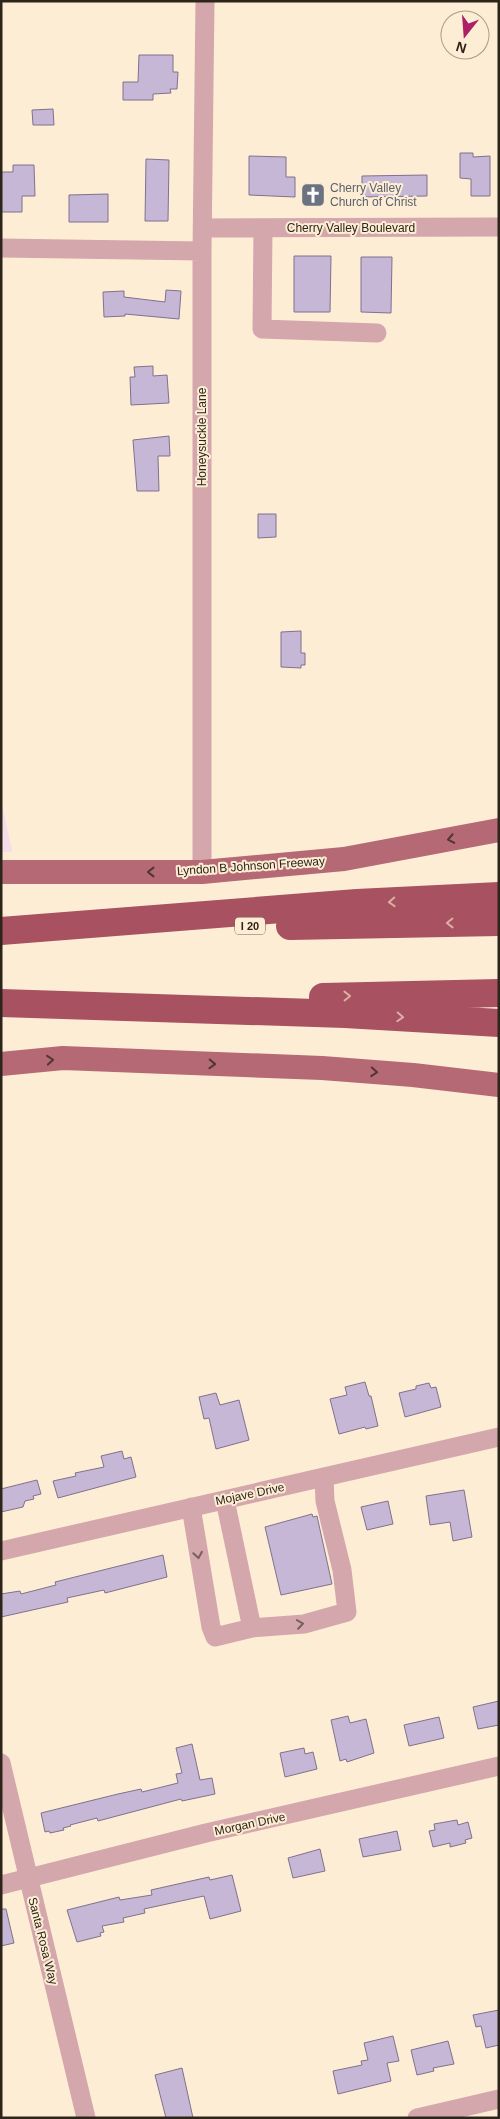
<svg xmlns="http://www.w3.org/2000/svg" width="500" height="2119" font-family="Arial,sans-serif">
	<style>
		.commercial { fill: #f6dee9 }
		.building { fill: #c6b7d6; stroke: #80718d }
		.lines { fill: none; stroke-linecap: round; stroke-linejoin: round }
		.minor { stroke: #d3a7ac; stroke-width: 19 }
		.major { stroke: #b56974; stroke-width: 24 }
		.highway { stroke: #a85160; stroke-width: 28 }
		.oneway { stroke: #4f3630 }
		.oneway2 { stroke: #dbafa6 }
		.oneway3 { stroke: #78605c }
		.labels { text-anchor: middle; stroke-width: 4; stroke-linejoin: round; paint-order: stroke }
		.shield { fill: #fdedd4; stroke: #6b6152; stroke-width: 1 }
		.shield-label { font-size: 11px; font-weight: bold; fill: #2d251a }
		.worship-label { font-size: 12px; fill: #5b616d; stroke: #fdedd4; text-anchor: start }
		.street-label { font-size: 12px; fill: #2d251a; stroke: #fdedd4 }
	</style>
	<rect width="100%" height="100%" fill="#fdedd4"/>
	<path class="commercial" d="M1,800L12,850L13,852H1Z"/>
	<path class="building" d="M139,55H173V72H178L177,89H170L171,93L153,94V100H123V82H138Z
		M53,109L54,125H33L32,110Z
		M460,153H473V157L490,156V196H471V179L460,178Z
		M249,156L286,157V177H295V197L249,195Z
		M146,159L169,160L168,221H145Z
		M13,165H34L35,196H22V212H1V172H13Z
		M427,175V196L362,197V176Z
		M108,194V222H69V195Z
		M294,256H331L330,312H294Z
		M361,257H392L391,313L361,312Z
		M166,290L181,291L179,319L125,314V316L104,317L103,292L124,291V297L165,302Z
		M153,366V376L167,375L169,403L131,405L130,377H135L134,367Z
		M169,436L170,456H158L159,491H137L133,440Z
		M258,514H276V537L258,538Z
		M301,631V653H305V665H301V668L281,667V632Z
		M365,1382L369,1396H371L378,1426L366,1429L365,1427L339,1434L330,1399L347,1395L345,1387Z
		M429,1383L431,1388L436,1387L441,1407L405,1417L399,1393L416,1389V1386Z
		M216,1393L220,1405L239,1400L249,1440L216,1449L209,1418L204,1419L199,1397Z
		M122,1451L124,1459L131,1457L136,1477L58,1498L53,1481L76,1476L75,1473L104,1467L101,1456Z
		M37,1480L41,1494L33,1496L34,1499L25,1501L23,1507L1,1512V1489Z
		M464,1490L472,1537L453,1541L450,1522L430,1525L426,1496Z
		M388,1501L393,1524L367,1530L361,1507Z
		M312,1514L313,1517L317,1516L332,1584L281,1595L265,1527Z
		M163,1555L167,1577L105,1593L104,1590L67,1598L68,1602L1,1617V1594L20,1591L21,1594L56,1585L55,1582Z
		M499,1701V1725L478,1729L473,1707Z
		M348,1716L350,1723L366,1719L374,1753L347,1762L346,1759L340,1761L331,1720Z
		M439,1717L444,1738L409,1746L404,1725Z
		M192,1744L200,1780L212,1778L215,1794L182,1801L181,1799L98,1821L97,1818L70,1825L71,1826L63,1828L64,1830L50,1833L49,1831L45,1832L41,1813L118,1794L141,1789L142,1792L178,1783L176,1774L182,1773L176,1748Z
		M304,1748L305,1754L313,1752L317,1769L285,1777L280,1753Z
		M457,1820L458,1825L468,1822L472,1838L465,1840L466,1843L450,1847V1843L433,1847L429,1831L435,1830L434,1824Z
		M397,1831L401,1850L363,1857L359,1839Z
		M320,1849L325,1871L293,1878L288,1858Z
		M232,1875L241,1911L210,1919L204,1896L144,1909L145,1913L123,1918L124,1922L102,1926L104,1932L100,1933L101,1936L77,1942L67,1910L119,1897L120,1900L152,1895L151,1890L209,1877L210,1880Z
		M1,1909H6L14,1943L1,1946Z
		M499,2010V2045L486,2048L481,2026L476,2027L473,2015Z
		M393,2036L399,2061L387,2063L391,2081L338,2094L333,2071L362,2065L361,2061L368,2060L364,2043Z
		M448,2041L454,2064L433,2068L434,2071L417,2075L411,2050Z
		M182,2068L193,2118H166L155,2075Z"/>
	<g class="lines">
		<path class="minor" d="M204,228L499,227
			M263,228L262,329L377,333
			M1,248L202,251
			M202,872V251L205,1
			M191,1507L211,1627L215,1637L252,1628L225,1500
			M1,1551L499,1437
			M252,1628L304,1624L347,1612L342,1570L325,1501L324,1477
			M1,1763L86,2118
			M1,1885L206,1833L499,1766
			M417,2118L499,2099"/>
		<path class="major" d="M1,872H202L344,859L499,830
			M1,1064L63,1058L322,1068L413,1075L499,1085"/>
		<path class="highway" d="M290,926L499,922
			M1,931L357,903L499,896
			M323,997L499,993
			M1,1003L345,1014L499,1023"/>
	</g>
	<defs><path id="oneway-chevron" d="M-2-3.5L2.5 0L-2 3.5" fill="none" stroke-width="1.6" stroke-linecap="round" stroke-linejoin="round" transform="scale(1.25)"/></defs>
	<g class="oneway">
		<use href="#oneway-chevron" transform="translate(451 839) rotate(169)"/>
		<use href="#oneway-chevron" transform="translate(151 872) rotate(180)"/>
		<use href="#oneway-chevron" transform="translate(50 1060) rotate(-5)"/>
		<use href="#oneway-chevron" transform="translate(212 1064) rotate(2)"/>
		<use href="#oneway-chevron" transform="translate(374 1072) rotate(4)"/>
	</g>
	<g class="oneway2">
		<use href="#oneway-chevron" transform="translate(392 902) rotate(177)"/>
		<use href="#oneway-chevron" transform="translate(450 923) rotate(179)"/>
		<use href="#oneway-chevron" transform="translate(347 996) rotate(-1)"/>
		<use href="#oneway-chevron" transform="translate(400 1017) rotate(3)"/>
	</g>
	<g class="oneway3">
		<use href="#oneway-chevron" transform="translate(198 1555) rotate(81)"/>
		<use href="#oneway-chevron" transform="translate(300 1624) rotate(-8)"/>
	</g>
	<defs>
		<symbol id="church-square" viewBox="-11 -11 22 22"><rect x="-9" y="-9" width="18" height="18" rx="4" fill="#6b7280" stroke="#fdedd4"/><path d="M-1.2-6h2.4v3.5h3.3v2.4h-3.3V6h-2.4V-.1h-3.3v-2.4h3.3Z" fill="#fff"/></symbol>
	</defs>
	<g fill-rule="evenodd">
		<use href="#church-square" x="299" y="181" width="28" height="28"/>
	</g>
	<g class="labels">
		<rect class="shield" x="235" y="917.5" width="30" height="17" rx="4"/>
		<g class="shield-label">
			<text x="250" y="930">I 20</text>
		</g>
		<g class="worship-label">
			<text x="330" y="192">Cherry Valley<tspan x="330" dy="14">Church of Christ</tspan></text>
		</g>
		<g class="street-label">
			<text x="351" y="232">Cherry Valley Boulevard</text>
			<text transform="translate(202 437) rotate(-90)" y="4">Honeysuckle Lane</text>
			<text transform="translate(251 866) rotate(-4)" y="4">Lyndon B Johnson Freeway</text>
			<text transform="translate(250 1494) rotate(-12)" y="4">Mojave Drive</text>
			<text transform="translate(250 1824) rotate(-12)" y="4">Morgan Drive</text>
			<text transform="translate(43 1941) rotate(76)" y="4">Santa Rosa Way</text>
		</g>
	</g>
	<rect width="500" height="2119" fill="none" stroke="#2d251a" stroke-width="5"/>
	<g transform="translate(465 35) rotate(197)"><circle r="24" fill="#fdedd4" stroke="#aa9d8a"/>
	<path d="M0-4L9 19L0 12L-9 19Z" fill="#aa2166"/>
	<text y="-8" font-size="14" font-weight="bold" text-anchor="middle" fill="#2d251a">N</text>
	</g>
</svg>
